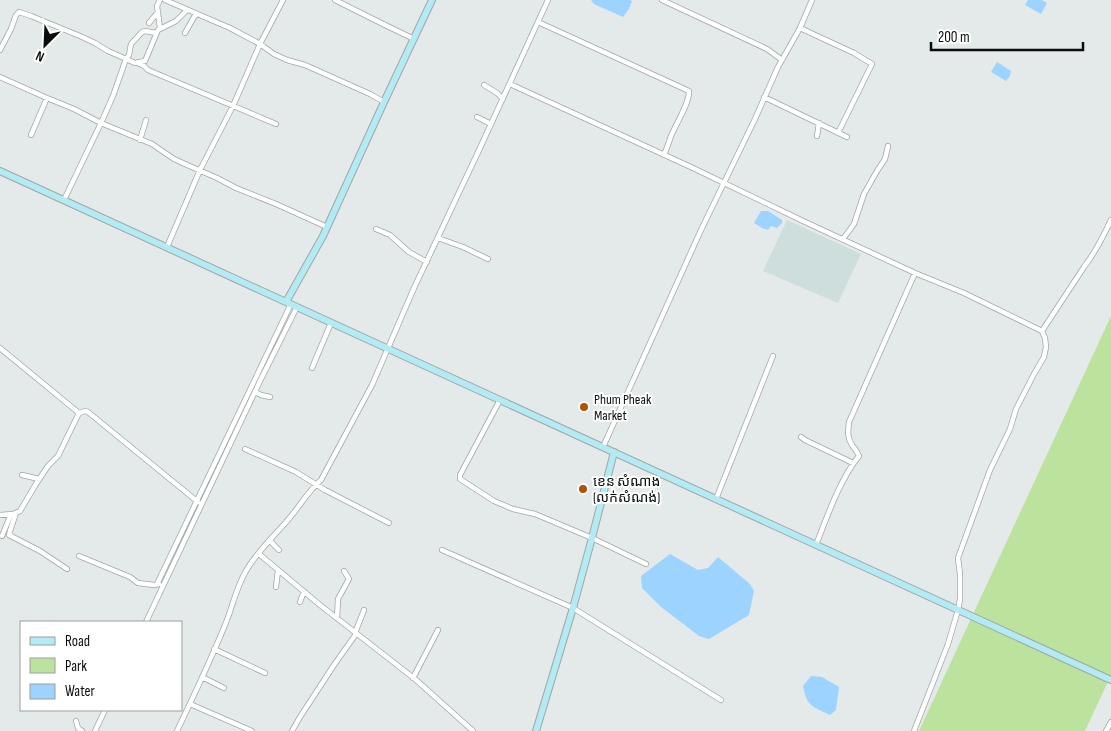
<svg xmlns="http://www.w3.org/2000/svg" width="1111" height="731" font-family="'Sofia Sans Condensed','Noto Sans Khmer',sans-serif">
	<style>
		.built { fill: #cededc }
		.green { fill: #bce39d }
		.water { fill: #9cd4ff }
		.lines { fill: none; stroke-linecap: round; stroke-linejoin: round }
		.street-casing { stroke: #a1a7a6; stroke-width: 6 }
		.secondary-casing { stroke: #a1a7a6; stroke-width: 8 }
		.street { stroke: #fff; stroke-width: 4.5 }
		.secondary { stroke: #b3ebf4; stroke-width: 6 }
		.poi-dot { fill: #b15204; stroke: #fff; stroke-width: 2 }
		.labels { text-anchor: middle; stroke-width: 4; stroke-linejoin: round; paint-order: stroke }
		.poi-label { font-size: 14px; fill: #0b0d0d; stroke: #fff; text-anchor: start }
	</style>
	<rect width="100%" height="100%" fill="#e3eae9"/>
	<path class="built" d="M787,220L861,254L838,303L763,271Z"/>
	<path class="green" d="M1111,316V675L1085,731H919Z"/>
	<path class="water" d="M591,0H630L632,1L629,9L623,17L594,4Z
		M1028,0H1042L1047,3L1041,14L1025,5Z
		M997,62L1011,71L1010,76L1006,81L991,72Z
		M761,211H768L782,220V223L777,228L771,226L768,230L762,228L754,223Z
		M670,554L698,570L708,568L718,557L750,584L754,591L749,615L709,639L699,636L661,607L642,588L641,576Z
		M811,676L822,677L839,687L836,710L830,715C812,706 807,707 803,686Z"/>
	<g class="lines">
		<defs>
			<path id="street" d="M165,0L230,28L260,44L274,54L287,60L305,65L370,94L384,102
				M335,0L383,24L414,39
				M662,0L767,49L782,60
				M538,22L689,91C690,102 676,124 671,136C669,142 667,148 664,155
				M149,23L158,12
				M160,28L157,6L160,0
				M800,28L854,53L872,64L838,133
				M156,33L145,31L142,32L131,44L129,55L126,59L135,63L145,61L158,30L176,21L187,10
				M185,33L194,17L197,14
				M0,50L11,29L16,15L19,12L31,16L80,36L95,43L108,51L124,58L126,59L113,96L101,123L152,144L174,159L185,164L217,178L236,188L276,204L327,227
				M138,63L144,66L148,70L276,124
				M0,77L47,98
				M510,84L693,168L803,221L915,273L964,293L1042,331L1045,338L1046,347L1044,357L1034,374L1016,409L1010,429L990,470L958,558L960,574V599L958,610L948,644L914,731
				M484,85L497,93L503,99
				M764,97L847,137
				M477,117L491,124
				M31,135L47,98L74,109L101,123L64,200
				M817,136L819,123
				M140,140L146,120
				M376,229L390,235L409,252L427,262
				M438,238L463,247L488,259
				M843,239L854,224L864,194L877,171L885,159L888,146
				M167,247L200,170L233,106L260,44L283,0
				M1042,331L1084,267C1095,253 1103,237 1111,220
				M0,348L79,413L85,411L88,412L198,502
				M312,368L331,323
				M255,392L261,395L270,397
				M500,400L460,475V479L494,501L513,509L535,514L592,538L646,564
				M801,437L805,440L853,463
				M603,447L701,230L755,119L778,67L800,28L812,0
				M245,449L296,472L325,490L389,523
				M22,475L39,479
				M716,499L773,356
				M16,513L10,531L9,535L40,551L67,569
				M0,515L13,514L20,511L36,484L48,466L58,456L79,413
				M2,536L11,514
				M270,541L279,550
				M816,545C827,517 840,479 859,456C857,451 855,449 852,445C847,437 848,431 849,422L915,273
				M442,550L573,608L721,700
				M259,554L320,605L415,679L473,731
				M79,556L130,577L138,583L154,585L159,584
				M157,584L291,304
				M276,587L278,570
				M300,602L304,591
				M337,618L338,599L349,579L344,571
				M146,622L260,381L297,307
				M355,633L364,610
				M214,649L265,673
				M202,677L224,688
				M413,678L438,630
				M190,704L252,731
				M76,721L78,728L82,731
				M95,731L105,710
				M177,731C194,695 212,658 227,620C233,604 237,586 246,571C255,554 274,536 287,521C299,508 307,492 321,480L372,385L414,288L480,148L548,0
				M292,731L300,717L334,665L356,634
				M1106,731L1111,722"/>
			<path id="secondary" d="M0,171L1111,680
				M286,302L323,236L384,102L432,0
				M536,731L573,608L592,538L614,452"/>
		</defs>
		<use href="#street" class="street-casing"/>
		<use href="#secondary" class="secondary-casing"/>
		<use href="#street" class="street"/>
		<use href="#secondary" class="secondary"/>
	</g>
	<g class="poi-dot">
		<circle cx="584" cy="407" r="5"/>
		<circle cx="583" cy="489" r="5"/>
	</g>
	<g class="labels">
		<g class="poi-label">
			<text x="594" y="404">Phum Pheak<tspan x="594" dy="16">Market</tspan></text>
			<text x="593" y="486">ខេន សំណាង<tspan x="593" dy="16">(លក់សំណង់)</tspan></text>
		</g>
	</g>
	<rect x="20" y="621" width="162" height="90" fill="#ffffff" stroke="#9d9e9e"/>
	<rect x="30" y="637" width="25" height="8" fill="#b3ebf4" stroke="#9d9e9e"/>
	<text x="65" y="646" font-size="15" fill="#0b0d0d">Road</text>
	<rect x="30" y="658" width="25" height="15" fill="#bce39d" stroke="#9d9e9e"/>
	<text x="65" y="671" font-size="15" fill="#0b0d0d">Park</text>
	<rect x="30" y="684" width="25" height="15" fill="#9cd4ff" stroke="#9d9e9e"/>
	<text x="65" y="696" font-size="15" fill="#0b0d0d">Water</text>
	<g transform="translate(45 45) rotate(204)" stroke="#ffffff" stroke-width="4" paint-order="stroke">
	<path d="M0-4L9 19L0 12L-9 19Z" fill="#0b0d0d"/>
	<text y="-8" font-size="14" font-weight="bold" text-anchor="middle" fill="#0b0d0d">N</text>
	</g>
	<path d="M931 42v8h152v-8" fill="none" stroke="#0b0d0d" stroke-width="2.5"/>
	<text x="938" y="42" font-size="15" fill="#0b0d0d" stroke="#ffffff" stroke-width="4" paint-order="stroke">200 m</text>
</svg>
